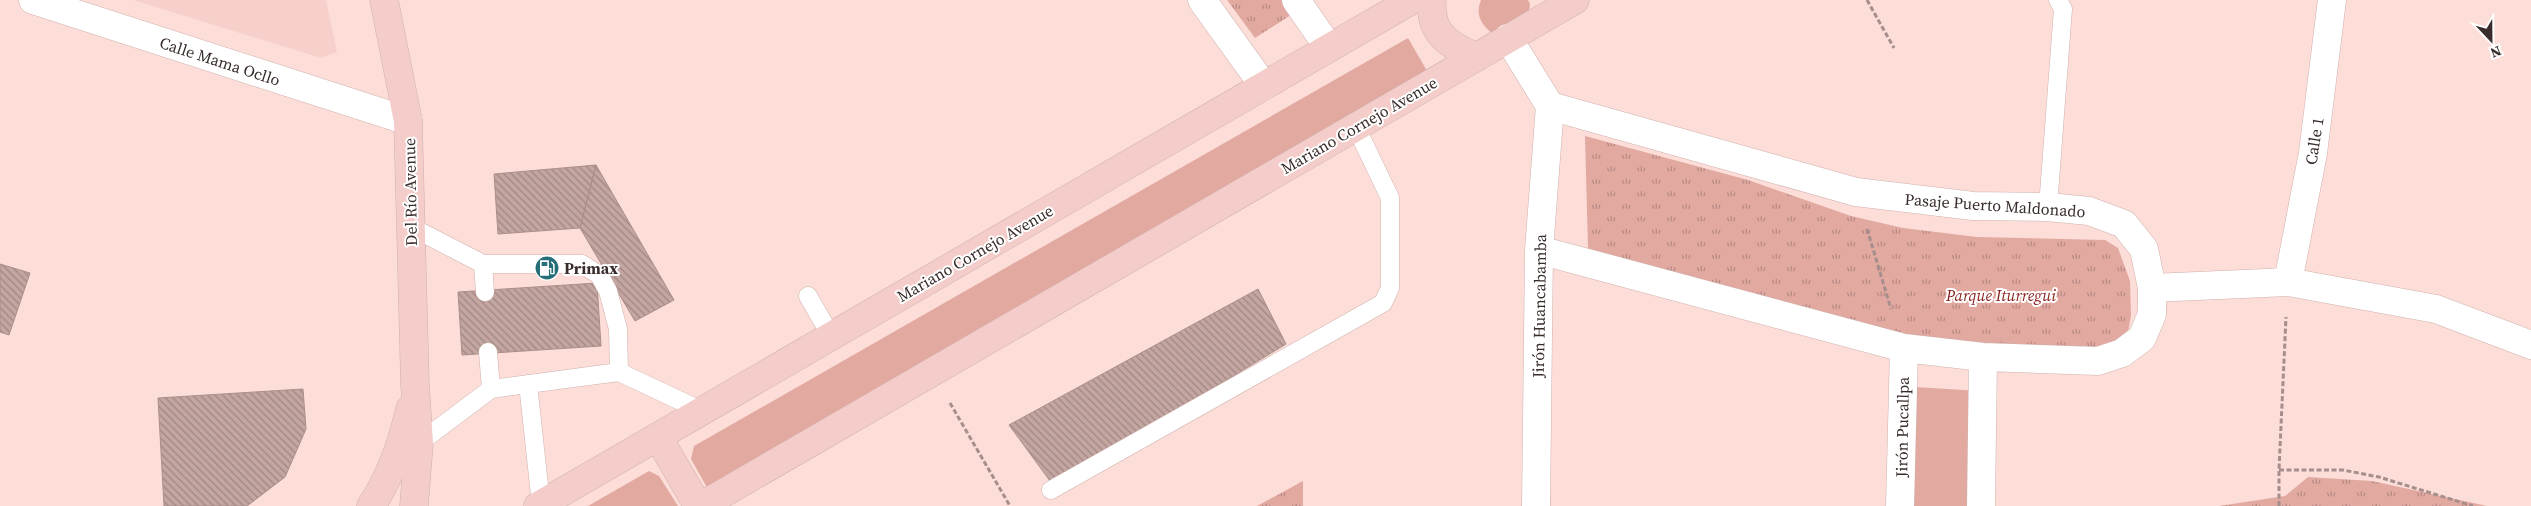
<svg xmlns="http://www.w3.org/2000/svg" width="2531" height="506" font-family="'Source Serif 4',serif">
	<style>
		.built { fill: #f7d0cb }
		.park { fill: url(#park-tufts) }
		.garden { fill: #e2a9a1 }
		.building { fill: url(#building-back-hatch); stroke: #ab8e8a }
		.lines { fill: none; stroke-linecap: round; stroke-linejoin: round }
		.lane-casing { stroke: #cfb1ad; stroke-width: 19 }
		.street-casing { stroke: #cfb1ad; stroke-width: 29 }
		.secondary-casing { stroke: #cfb1ad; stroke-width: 29 }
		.path { stroke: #a58e8b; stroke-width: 3; stroke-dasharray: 5 2.5; stroke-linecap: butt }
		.lane { stroke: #fff; stroke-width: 18 }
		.street { stroke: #fff; stroke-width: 28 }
		.secondary { stroke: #f4ccc9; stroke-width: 28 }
		.labels { text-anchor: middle; stroke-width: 4; stroke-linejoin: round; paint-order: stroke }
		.street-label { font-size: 16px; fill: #392d2b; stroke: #fff }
		.poi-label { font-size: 16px; font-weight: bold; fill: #392d2b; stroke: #fff; text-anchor: start }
		.park-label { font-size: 16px; font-style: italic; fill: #891f1d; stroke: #fff }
	</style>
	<defs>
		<pattern id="park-tufts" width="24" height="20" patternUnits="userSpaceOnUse" patternTransform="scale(1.25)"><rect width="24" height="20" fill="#e2a9a1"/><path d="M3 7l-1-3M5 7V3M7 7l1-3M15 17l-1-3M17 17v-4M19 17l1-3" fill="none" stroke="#b88a83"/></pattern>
		<pattern id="building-back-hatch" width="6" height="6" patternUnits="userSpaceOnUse" patternTransform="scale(1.25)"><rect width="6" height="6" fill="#c3a5a1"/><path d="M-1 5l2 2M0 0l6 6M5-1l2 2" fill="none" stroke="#9f8783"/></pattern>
	</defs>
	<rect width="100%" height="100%" fill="#fcddd8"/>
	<path class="built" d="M133,0H326L337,52L321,58Z"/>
	<path class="park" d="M1227,0H1285L1294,13L1255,38Z
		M1585,136L1748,180L1851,216L1903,228L1977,237L2105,240L2118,248L2130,281L2131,315L2126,344L2097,352L1901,337L1588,249Z
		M2308,477L2372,481L2487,506H2219L2285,496Z
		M1303,481V506H1257Z"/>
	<path class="garden" d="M1481,0H1528L1530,4L1528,20L1493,34C1481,24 1475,15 1481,0Z
		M1408,38L1434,83L709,491L691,459L694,446Z
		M1915,387L1979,391L1978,506H1914Z
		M649,471L659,476L678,506H588Z"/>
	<path class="building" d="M596,165L580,228L498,234L494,174Z
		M596,165L674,300L635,321L580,228Z
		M0,264L30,273L9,335L0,332Z
		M597,283L601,346L462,355L458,292Z
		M1258,289L1286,344L1053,485L1009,425Z
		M303,389L306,429L285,477L247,506H164L158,398Z"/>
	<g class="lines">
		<defs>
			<path id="lane" d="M2048,207L2063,9L2058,0
				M411,227L483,264L485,292
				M483,264H582L599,275L608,291L618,329L619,372
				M808,296L831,336
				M488,352L491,389
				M528,384L541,504
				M419,443L491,389L619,372L702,411
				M1051,490L1383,303L1390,288V198L1356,127"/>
			<path id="street" d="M33,0L408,121
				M1202,0L1264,86
				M1296,0L1329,48
				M1508,38L1550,106
				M1539,250L1904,348L1983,357L2098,361L2122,353L2142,338L2152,314V288L2144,249L2124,224L2089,211L2048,207L1973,206L1856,192L1550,106
				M2288,282L2313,153L2332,0
				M2152,288L2288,282L2436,309L2531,345
				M1536,506L1539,250L1550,106
				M1900,506L1904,348
				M1981,506L1983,357"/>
			<path id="secondary" d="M384,0L408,121L415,385L419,443L414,506
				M1432,0C1429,33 1449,46 1477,57
				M658,437L698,506
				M371,506C391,477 402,443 410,409
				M538,506L1412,0
				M701,506L1575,0"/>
		</defs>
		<use href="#lane" class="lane-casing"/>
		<use href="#street" class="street-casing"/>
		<use href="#secondary" class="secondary-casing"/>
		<path class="path" d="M1867,0L1894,48
			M1867,229L1891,309
			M950,403L1010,506
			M2279,470H2343L2379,477L2473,506
			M2279,506V470L2286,317"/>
		<use href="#lane" class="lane"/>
		<use href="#street" class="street"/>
		<use href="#secondary" class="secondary"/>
	</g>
	<defs>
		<symbol id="fuel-disc" viewBox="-11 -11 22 22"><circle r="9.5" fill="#266f79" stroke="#fff"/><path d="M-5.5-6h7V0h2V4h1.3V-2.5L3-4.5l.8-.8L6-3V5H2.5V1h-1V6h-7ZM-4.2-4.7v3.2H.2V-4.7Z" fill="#fff"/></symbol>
	</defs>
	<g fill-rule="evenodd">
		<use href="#fuel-disc" x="533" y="254" width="28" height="28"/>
	</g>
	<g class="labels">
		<g class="street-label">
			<text transform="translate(220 61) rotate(18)" y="6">Calle Mama Ocllo</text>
			<text transform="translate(1359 125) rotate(-30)" y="6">Mariano Cornejo Avenue</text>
			<text transform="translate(2314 141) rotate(-81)" y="6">Calle 1</text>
			<text transform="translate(410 192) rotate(-91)" y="6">Del Río Avenue</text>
			<text transform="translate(1995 205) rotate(4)" y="6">Pasaje Puerto Maldonado</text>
			<text transform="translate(975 253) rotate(-30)" y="6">Mariano Cornejo Avenue</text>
			<text transform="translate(1539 306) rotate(-89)" y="6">Jirón Huancabamba</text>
			<text transform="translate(1902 427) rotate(-89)" y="6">Jirón Pucallpa</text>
		</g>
		<g class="poi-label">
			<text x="564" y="274">Primax</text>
		</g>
		<g class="park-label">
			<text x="2001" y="301">Parque Iturregui</text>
		</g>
	</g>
	<g transform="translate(2491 40) rotate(158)" stroke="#ffffff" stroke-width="4" paint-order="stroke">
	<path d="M0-4L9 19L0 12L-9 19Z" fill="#392d2b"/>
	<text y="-8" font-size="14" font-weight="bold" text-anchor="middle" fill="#392d2b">N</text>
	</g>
</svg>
